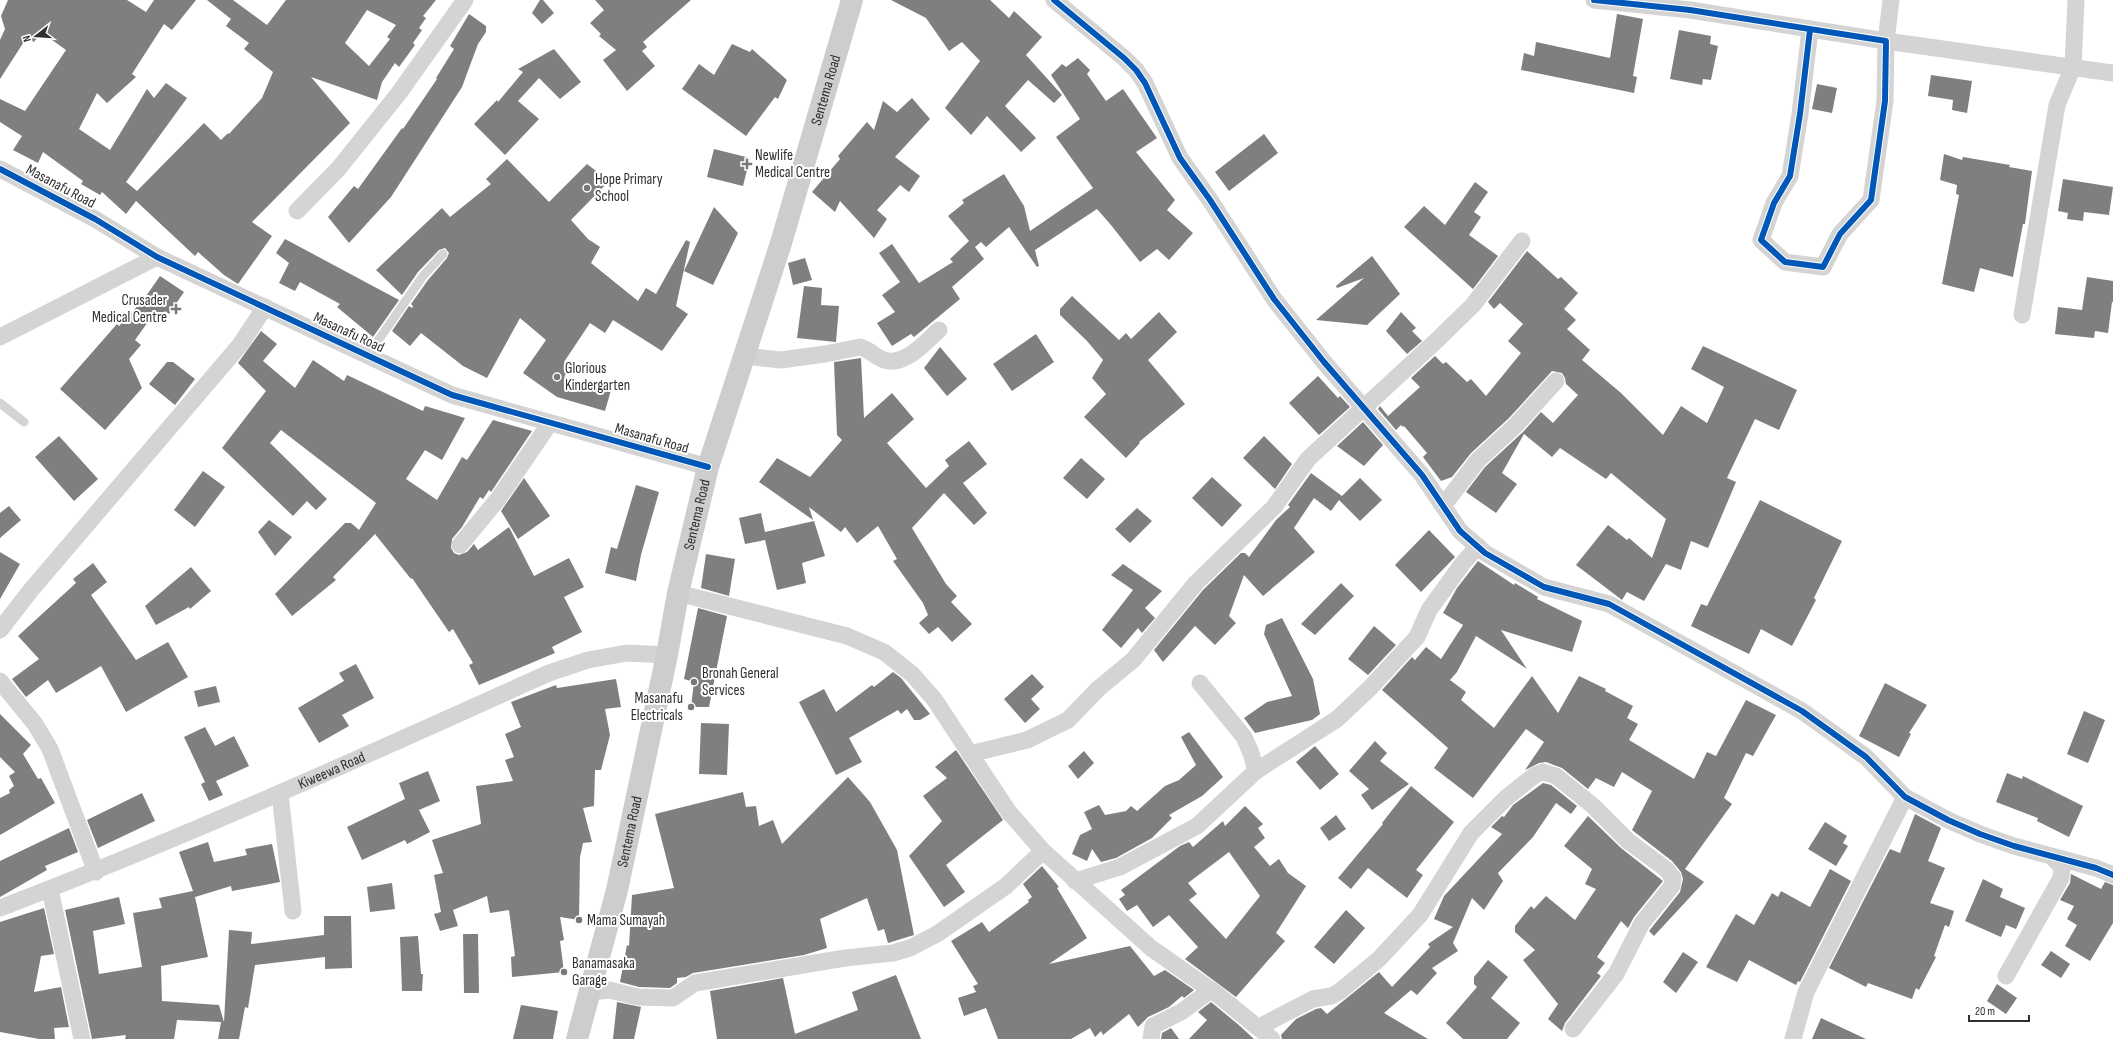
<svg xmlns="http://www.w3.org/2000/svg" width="2113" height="1039" font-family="'Sofia Sans Condensed',sans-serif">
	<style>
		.building { fill: #7f7f7f; fill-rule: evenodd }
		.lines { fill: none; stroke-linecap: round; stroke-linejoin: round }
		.service { stroke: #d4d4d4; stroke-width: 9 }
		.minor { stroke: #d4d4d4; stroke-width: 17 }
		.secondary { stroke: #cdcdcd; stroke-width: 22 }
		.cycleway-casing { stroke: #fff; stroke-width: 8 }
		.cycleway { stroke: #0057b8; stroke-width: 6 }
		.poi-dot { fill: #787878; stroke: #fff; stroke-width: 1.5 }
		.labels { text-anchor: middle; stroke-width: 4; stroke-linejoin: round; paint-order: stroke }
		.street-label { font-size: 15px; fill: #2f2f2f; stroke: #fff }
		.poi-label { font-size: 15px; fill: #2f2f2f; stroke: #fff; text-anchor: start }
	</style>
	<rect width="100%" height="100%" fill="#fff"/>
	<path class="building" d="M8,0H127L146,12L154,0H196L172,30L164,24L132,74L136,77L107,103L97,93L79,129L110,150L147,89L154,98L166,83L187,98L126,182L137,191L204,123L221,140L228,133L229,134L262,98L273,72L244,49L249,43L226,26L231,19L207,0H233L267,25L286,0H436L423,16L426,18L419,28L422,30L413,43L415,45L399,67L395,63L382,82L377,100L311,77L350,123L252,222L272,236L238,284L224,275L198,252L195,256L136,201L126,214L102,192L100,195L81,184L83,181L43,152L38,163L13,150L22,136L0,122V99L25,111L66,50L41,32L34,42L27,37L0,79V40L5,29L1,16ZM367,10L396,25L387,37L390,39L369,66L345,43Z
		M540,0H543L554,13L542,24L532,13Z
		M595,0H691L643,42L647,47L642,51L655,66L627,91L603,60L616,50L599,36L601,34L590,23L604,10Z
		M891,0H990L1009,18L1014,11L1042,37L1026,55L1062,95L1054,103L1028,80L1005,106L1036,138L1021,152L987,116L971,135L945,108L980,61L962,42L949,51L926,18Z
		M469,14L486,26V32L478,44L462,87L391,197L349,243L328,217L354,186L358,189L402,128L403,129L437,79L436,78L454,49L450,46Z
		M1617,14L1643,19L1633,76L1637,77L1634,93L1521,70L1524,53L1534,56L1536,42L1610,58Z
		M1679,30L1711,36L1710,44L1718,46L1711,80L1703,79L1702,85L1670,79Z
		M732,44L750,52L752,49L787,80L778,99L775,97L746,136L682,89L699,64L714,75Z
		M554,49L581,82L560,99L539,78L518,101L539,119L505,155L474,124L497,100L498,102L523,72L518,69Z
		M1078,58L1090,70L1087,74L1106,101L1123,89L1157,138L1136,152L1175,200L1167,210L1193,233L1169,260L1157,249L1140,262L1111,225L1097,209L1035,250L1039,266L1037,267L1009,227L986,247L981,242L975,247L984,259L952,287L960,299L914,337L911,334L892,346L877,323L895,312L882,295L900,282L879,253L892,244L919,283L953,262L950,259L969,241L948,216L964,203L962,200L1004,174L1024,206L1030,231L1093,188L1056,137L1080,119L1051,75L1062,64L1066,67Z
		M1931,75L1972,81L1967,113L1952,110L1953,100L1928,96Z
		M1817,84L1837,88L1832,113L1812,109Z
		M912,98L930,119L895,157L920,176L909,192L900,185L877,210L887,219L874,238L840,201L835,212L812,192L840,159L838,156L867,122L874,130L883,101L897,112Z
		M1264,134L1278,153L1229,191L1215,172Z
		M714,149L750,158L743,186L707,177Z
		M1944,154L1962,160L1963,157L2010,165L2009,167L2032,171L2025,224H2023L2013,277L1980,268L1974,292L1942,284L1959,195L1956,194L1957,185L1940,180Z
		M507,159L549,202L587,164L609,181L571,220L588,239L600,247L591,263L638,301L646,288L656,294L686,240L690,242L676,306L688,314L662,351L613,320L605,333L590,323L564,362L571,366L564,377L611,390L605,411L557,397L523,373L546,340L520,318L487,378L463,366L421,333L410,346L392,331L409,306L412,308L413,306L411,304L428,280L447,258L449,253L445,248L439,250L418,272L402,295L376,270L442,208L450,217L491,184L486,179Z
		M2063,179L2113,187L2109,215L2084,212L2083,221L2067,219L2068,213L2058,211Z
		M1475,182L1488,192L1474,212L1481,217L1469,235L1498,256L1473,289L1404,227L1424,206L1445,225Z
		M714,207L738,233L713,285L684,271Z
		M285,239L399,300L373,337L337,307L340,304L300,282L295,291L279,283L289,263L276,253Z
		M1527,251L1558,279L1561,277L1578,293L1564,309L1576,320L1567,329L1590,350L1582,360L1621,393L1663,435L1681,406L1707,423L1724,387L1691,369L1703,346L1797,390L1779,430L1755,419L1727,478L1736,482L1708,548L1691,541L1681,570L1666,564L1644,601L1627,592L1622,600L1576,565L1608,525L1627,540L1629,538L1652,558L1666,519L1611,473L1606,479L1560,448L1552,457L1524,434L1502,473L1517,484L1496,513L1466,492L1485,467L1523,432L1541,412L1553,423L1578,395L1566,384L1565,378L1562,373L1552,371L1509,418L1471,453L1452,477L1441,481L1423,457L1427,453L1404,426L1403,427L1401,425L1396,430L1378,409L1380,406L1388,416L1420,387L1411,378L1435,356L1443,364L1446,362L1467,382L1471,379L1486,396L1521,353L1508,341L1523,324L1500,303L1494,309L1488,302Z
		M1372,256L1400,294L1367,325L1316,320L1364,278L1337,288L1336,286Z
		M805,258L812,280L793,285L788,263Z
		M160,276L184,292L169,314L165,311L159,319L153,315L135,340L141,345L129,359L142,388L105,430L60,389L117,324L119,326L144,299Z
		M2087,277L2113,281V302H2112L2108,333L2095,331L2094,338L2055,334L2058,307L2082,310Z
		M804,286L822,288L821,305L839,306L836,342L797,338Z
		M1072,296L1119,340L1126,333L1131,339L1159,312L1177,332L1148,360L1185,404L1139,442L1140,443L1126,458L1084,417L1106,394L1092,378L1103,360L1087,341L1060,315V309Z
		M1401,312L1416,328L1412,331L1422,341L1407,354L1386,331Z
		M261,331L277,344L263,361L295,388L313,360L344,381L347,375L423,411L425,406L465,418L442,460L425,450L406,479L437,500L462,457L467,460L493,420L532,431L491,492L489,490L483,499L480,497L462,527L452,539L451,548L454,553L459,555L467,552L474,544L478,550L509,527L534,576L569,558L584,587L564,597L582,632L552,647L555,653L479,685L469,665L473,663L453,629L449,632L412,578L411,579L375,534L333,577L336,580L292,616L275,594L345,523H351L359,530L376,503L281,430L270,443L327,499L316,510L307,501L293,516L222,448L266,391L238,363Z
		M1036,334L1054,362L1012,391L993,364Z
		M940,347L967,379L947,396L924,368Z
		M861,358L864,418L892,393L914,419L887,443L926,488L949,466L945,460L969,441L987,464L963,483L987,513L974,525L944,493L912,528L946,584L957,596L951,602L972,624L952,642L938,627L929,634L919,623L928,615L923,603L893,561L897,559L878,526L857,543L845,527L841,532L809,507L813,520L759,482L777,458L810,477L842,440L837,435L834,362Z
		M167,362H173L195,379L175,405L149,384Z
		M1318,376L1338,398L1340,396L1350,407L1319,435L1289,403Z
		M1363,422L1383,445L1364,466L1337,446Z
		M59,436L98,479L74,501L35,457Z
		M1264,436L1292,464L1275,489L1243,458Z
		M1081,458L1105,479L1087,499L1063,478Z
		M203,471L225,487L195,527L174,510Z
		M1311,473L1342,496L1360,478L1382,500L1360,521L1339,500L1331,511L1314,498L1294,528L1315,552L1263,596L1244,575L1229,616L1236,623L1215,645L1195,626L1163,662L1154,650L1203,590L1241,553H1245L1249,557L1276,520L1290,507L1288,505Z
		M1212,477L1242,505L1222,527L1192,498Z
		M524,478L550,516L518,539L501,511Z
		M636,485L659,492L641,555L636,581L605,573L611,547L617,549Z
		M1760,500L1842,541L1814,598L1816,600L1792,646L1761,629L1749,654L1691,626L1701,604L1707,606Z
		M9,506L21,520L0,538V513Z
		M1137,508L1152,521L1130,543L1115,529Z
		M761,513L765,532L814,521L825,556L802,563L806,583L777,590L765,540L745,544L739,518Z
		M269,520L292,537L275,556L258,532Z
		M1429,530L1455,557L1421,592L1395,565Z
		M0,552L20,564L0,599Z
		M706,554L735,559L729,596L701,588Z
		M1478,561L1514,585L1515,583L1538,597L1537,599L1582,621L1572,652L1501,630L1527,669L1476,636L1457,672L1450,680L1466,692L1461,700L1494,728L1532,676L1558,713L1579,676L1606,689L1605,691L1633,706L1627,718L1638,724L1629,740L1694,779L1707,752L1716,756L1746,700L1776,715L1753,756L1746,753L1724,798L1732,804L1685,869L1704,882L1654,936L1649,931L1680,892L1683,879L1681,872L1672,861L1632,830L1652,791L1622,772L1614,787L1596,778L1588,789L1562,768L1546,762L1539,763L1525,770L1544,742L1526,729L1473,798L1434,768L1448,748L1382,690L1412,657L1415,660L1426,647L1441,659L1463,625L1443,613L1457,588Z
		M93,563L107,582L91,595L136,660L168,642L188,677L126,712L101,666L56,693L48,680L26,697L12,679L39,659L18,636L76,583L73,579Z
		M1123,564L1162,591L1145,608L1155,618L1142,633L1138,628L1121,648L1102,630L1133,590L1111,575Z
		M191,567L211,591L190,609L189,607L156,625L145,606Z
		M1341,583L1354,596L1315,635L1301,624Z
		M698,608L727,616L709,707H691L694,682L684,679Z
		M1282,618L1313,679L1320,714L1312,720L1255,733L1244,718L1267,702L1292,696L1264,634L1266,625Z
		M1374,626L1396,645L1368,675L1348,659Z
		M356,664L374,698L342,715L349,726L319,743L298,708L344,681L339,673Z
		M893,672L901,678L930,714L920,720H914L907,709L901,714L898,710L849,738L862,762L836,775L799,702L824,689L836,712L872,685L874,687Z
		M1032,674L1044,687L1031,699L1040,709L1025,723L1004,699Z
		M616,679L621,707L605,709L610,735L601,770H595L594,806L583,808L592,842L583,843L580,857L579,920L560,917L564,940L560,941L564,972L512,977L511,957L515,956L509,910L490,913L487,896L453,910L458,926L440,931L434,914L441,912L434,875L443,873L432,840L481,824L476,786L513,781L505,760L514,757L505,734L521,727L511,702L556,685L557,688Z
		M1885,683L1927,705L1909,733L1911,734L1899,757L1859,736Z
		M216,686L220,702L198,707L194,691Z
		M2084,711L2105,720L2088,763L2067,754Z
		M0,714L31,745L23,754L38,779L41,778L55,803L0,835V798L10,793L9,790L14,786L9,776L15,772L0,757Z
		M701,723L729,724L727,775L699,774Z
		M205,727L215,746L234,736L249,766L216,781L223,795L209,801L201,784L205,782L184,737Z
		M1189,732L1223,777L1202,796L1169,815L1172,818L1152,838L1116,858L1101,862L1092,849L1087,861L1072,854L1080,835L1092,829L1084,812L1099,805L1105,815L1126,811L1131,806L1137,811L1165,786L1179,780L1196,765L1181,737Z
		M1375,741L1387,753L1380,761L1409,784L1372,810L1361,795L1369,789L1349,771Z
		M1315,746L1339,774L1320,790L1296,762Z
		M956,750L1003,820L946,865L965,892L944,907L909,856L942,821L923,796L947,778L935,767Z
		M1084,751L1094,763L1078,779L1068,766Z
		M428,771L440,801L419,810L430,832L407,844L405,840L362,860L347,827L405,799L399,783Z
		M2007,773L2022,779L2023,776L2083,806L2069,837L2037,821L2038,818L1996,802Z
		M848,777L870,802L897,850L914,935L888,943L884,929L878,931L867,898L820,919L827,948L804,955L693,973L686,977L677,978V983L670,988L639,987L620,982L627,945L629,946L632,895L674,888L655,814L743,792L746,807L756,806L759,826L773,820L782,844Z
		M1543,783L1551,785L1577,806L1571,814L1556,803L1533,837L1498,873L1503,881L1484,910L1472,898L1453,943L1458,951L1432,968L1437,973L1417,995L1411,990L1384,1013L1428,1039H1282L1281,1035L1296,1019L1316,1009L1321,1008L1327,1014L1379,972L1392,987L1430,947L1428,944L1453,927L1434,919L1444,896L1502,834L1491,827L1502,816L1504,817L1513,805Z
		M1411,786L1454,822L1416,870L1423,875L1407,898L1368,868L1351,889L1338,878L1383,824L1382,823Z
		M142,793L155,821L98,848L87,820Z
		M1245,806L1263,824L1258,828L1265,838L1254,847L1270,866L1279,859L1288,873L1306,886L1276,933L1285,941L1236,997L1185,959L1198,947L1169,915L1153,927L1137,905L1127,911L1119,899L1125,895L1121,890L1180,846L1189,842L1193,847L1223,821L1225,826ZM1229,852L1260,896L1226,939L1189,900L1197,894L1188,883Z
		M1915,814L1941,828L1928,861L1945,868L1930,903L1954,911L1949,927L1945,925L1934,956L1936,957L1919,990L1916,988L1912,999L1868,983L1866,987L1829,968L1890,849L1900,853Z
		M1336,815L1346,829L1329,841L1320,828Z
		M1588,816L1621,848L1663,881L1634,917L1628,928L1621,921L1597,957L1605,963L1597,973L1601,976L1565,1023L1562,1031L1548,1019L1558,1004L1523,960L1535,950L1515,932V926L1531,906L1534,909L1546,896L1575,920L1596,889L1585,884L1592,869L1564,846Z
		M1825,822L1847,836L1843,843L1848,846L1836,866L1808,849Z
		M69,828L78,852L45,866L47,870L0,897V861Z
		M208,842L214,862L247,855L245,849L272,844L280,882L232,891L231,886L195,897L208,957L161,966L162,1001L219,1005L224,1022L229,930L252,932L251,944L324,935V916H351L352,968L325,969V957L255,965L248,1008L245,1007L239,1039H218L221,1022L177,1020L174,1039H125L126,1035L92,1039L65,910L119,897L125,924L93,931L99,974L142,967L133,913L162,908L159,898L193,891L179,852Z
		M1042,866L1059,887L1057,888L1087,938L1049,964L1130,946L1154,976L1165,970L1194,990L1184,998L1182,996L1169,1007L1148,1017L1138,1027L1129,1014L1103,1035L1101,1031L1095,1037L1090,1028L1071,1039H998L986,1008L964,1016L958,998L976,992L973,986L978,984L951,941L982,922L989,932L1029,902L1028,900L1032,897L1023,884Z
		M1830,869L1851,881L1800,982L1798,981L1796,985L1749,960L1737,982L1706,967L1736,914L1754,925L1772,893L1778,897L1781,891L1810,907Z
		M2071,874L2101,889L2105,882L2113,885V923L2090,961L2065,946L2077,925L2067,919L2074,906L2060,900L2070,883Z
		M1983,879L2003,889L2000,897L2025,908L2016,929L2006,925L2001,937L1965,921Z
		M392,883L395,909L370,912L367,887Z
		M44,908L54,954L41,956L34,992L61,987L69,1027L54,1028L55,1039H39L0,1032V922Z
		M1346,910L1365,928L1334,964L1314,947Z
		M463,934H478L479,993H464Z
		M418,936L421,974H423L422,991H402L400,937Z
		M2051,951L2070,964L2061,978L2041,965Z
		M1683,952L1698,962L1676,993L1663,982Z
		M1488,960L1508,977L1491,998L1520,1023L1507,1039H1463L1446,1023L1477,987L1474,984V977Z
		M896,975L921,1039H717L710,991L783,978L795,1034L858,1010L852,992Z
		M1997,984L2017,998L2006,1014L1987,1001Z
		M617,1002L641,1007L634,1039H613Z
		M1211,1002L1240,1026L1254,1039H1189L1207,1020L1198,1012Z
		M521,1005L558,1011L553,1039H513Z
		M1821,1018L1866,1039H1812Z
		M1171,1028L1179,1039H1161L1162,1033Z"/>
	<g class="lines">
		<path class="service" d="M368,355L423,276L443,254
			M0,403L24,422"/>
		<g class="minor">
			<path d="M1054,0L1124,58L1136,70L1145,83L1180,158L1210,200L1274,299L1324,362L1422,475L1460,531L1485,553L1544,587L1609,604L1802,711L1866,757L1905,797L1948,820L1980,834L2014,846L2096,868L2113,875"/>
			<path d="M1594,0L1690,10L1886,41L1885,101L1871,200L1840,234L1823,267L1785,262L1761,240L1774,203L1790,176L1800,114L1810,30"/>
			<path d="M1891,0L1886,41L2113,73"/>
			<path d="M0,169L95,219L157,257L452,395L708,467"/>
			<path d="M297,211L339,168L399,93L465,0"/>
			<path d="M2022,315L2057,105L2073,67L2076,0"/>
			<path d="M0,337L157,257"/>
			<path d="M744,356L781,360L825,354L860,347C869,349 875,357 884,360C905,367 925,342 939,330"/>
			<path d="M1443,506L1478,460L1516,425L1556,381"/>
			<path d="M460,545L498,499L550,423"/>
			<path d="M678,593L847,636L884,652L912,674L934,699L1008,811L1043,851L1151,948L1218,995L1272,1039"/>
			<path d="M0,630L31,590L240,345L265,307"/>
			<path d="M0,681L35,724L50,749L96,872"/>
			<path d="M1200,683L1244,737L1251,753L1256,771"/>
			<path d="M970,754L1027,740L1068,720L1098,689L1133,660L1196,583L1274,507L1308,459L1435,342L1473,305L1522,241"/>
			<path d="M280,794L293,911"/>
			<path d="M1075,881L1120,867L1197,826L1256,771L1337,719L1369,689L1417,637L1429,610L1463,563L1478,546"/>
			<path d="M50,889L82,1039"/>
			<path id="s1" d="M0,908C186,837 367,755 549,673L588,660L627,653L667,655"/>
			<path d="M2006,976L2061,878L2062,867L2053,858"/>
			<path d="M591,992L609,990L638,997L673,998L695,983L845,958L893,953L910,948L937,934L1006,886L1043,851"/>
			<path d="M1259,1027L1313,999L1331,996L1339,992L1379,959L1420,915L1471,833L1506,798L1535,775L1543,772L1556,776L1592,805L1628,841L1666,869L1673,878L1672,886L1642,923L1616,974L1573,1029"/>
			<path d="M1151,1039L1153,1026L1181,1012L1211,990"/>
			<path d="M1793,1039L1806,992L1905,797"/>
		</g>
		<path class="secondary" id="s2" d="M577,1039L617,890L667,655L678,593L708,467L781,243L852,0"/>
		<defs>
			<path id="cycleway" d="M1054,0L1124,58L1136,70L1145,83L1180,158L1210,200L1274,299L1324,362L1422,475L1460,531L1485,553L1544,587L1609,604L1802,711L1866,757L1905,797L1948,820L1980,834L2014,846L2096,868L2113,875
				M1594,0L1690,10L1886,41L1885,101L1871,200L1840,234L1823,267L1785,262L1761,240L1774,203L1790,176L1800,114L1810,30
				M0,169L95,219L157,257L452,395L708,467"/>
		</defs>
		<use href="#cycleway" class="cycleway-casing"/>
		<use href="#cycleway" class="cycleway"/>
	</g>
	<g class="poi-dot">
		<path d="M745 158h4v4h4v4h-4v4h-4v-4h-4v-4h4z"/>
		<circle cx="587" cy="188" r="4"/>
		<path d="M174 303h4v4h4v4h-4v4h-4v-4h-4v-4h4z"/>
		<circle cx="557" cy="377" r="4"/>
		<circle cx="694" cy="682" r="4"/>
		<circle cx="691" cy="707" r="4"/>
		<circle cx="579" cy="920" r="4"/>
		<circle cx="564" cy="972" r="4"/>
	</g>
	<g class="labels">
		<g class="street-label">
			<text dy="5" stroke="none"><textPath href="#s2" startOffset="982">Sentema Road</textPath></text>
			<text transform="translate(61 186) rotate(28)" y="5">Masanafu Road</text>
			<text transform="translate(349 332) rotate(25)" y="5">Masanafu Road</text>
			<text transform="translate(652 438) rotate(16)" y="5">Masanafu Road</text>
			<text dy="5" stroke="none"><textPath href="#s2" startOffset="538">Sentema Road</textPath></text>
			<text dy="5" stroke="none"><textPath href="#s1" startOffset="359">Kiweewa Road</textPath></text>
			<text dy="5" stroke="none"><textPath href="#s2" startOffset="214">Sentema Road</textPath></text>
		</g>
		<g class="poi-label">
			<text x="755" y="160">Newlife<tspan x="755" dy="17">Medical Centre</tspan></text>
			<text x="595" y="184">Hope Primary<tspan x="595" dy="17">School</tspan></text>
			<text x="167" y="305" text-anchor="end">Crusader<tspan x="167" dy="17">Medical Centre</tspan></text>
			<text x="565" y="373">Glorious<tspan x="565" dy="17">Kindergarten</tspan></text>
			<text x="702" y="678">Bronah General<tspan x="702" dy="17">Services</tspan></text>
			<text x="683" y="703" text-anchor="end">Masanafu<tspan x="683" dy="17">Electricals</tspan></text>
			<text x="587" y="925">Mama Sumayah</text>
			<text x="572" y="968">Banamasaka<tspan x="572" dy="17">Garage</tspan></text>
		</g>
	</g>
	<g transform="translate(36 36) rotate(253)" stroke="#ffffff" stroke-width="3" paint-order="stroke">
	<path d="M0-3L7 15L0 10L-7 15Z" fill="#2f2f2f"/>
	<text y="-6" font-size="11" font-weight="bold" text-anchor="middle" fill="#2f2f2f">N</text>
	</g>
	<path d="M1969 1015v6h60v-6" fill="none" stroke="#2f2f2f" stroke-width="2"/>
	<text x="1975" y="1015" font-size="12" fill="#2f2f2f" stroke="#ffffff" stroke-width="3" paint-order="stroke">20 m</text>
</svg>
